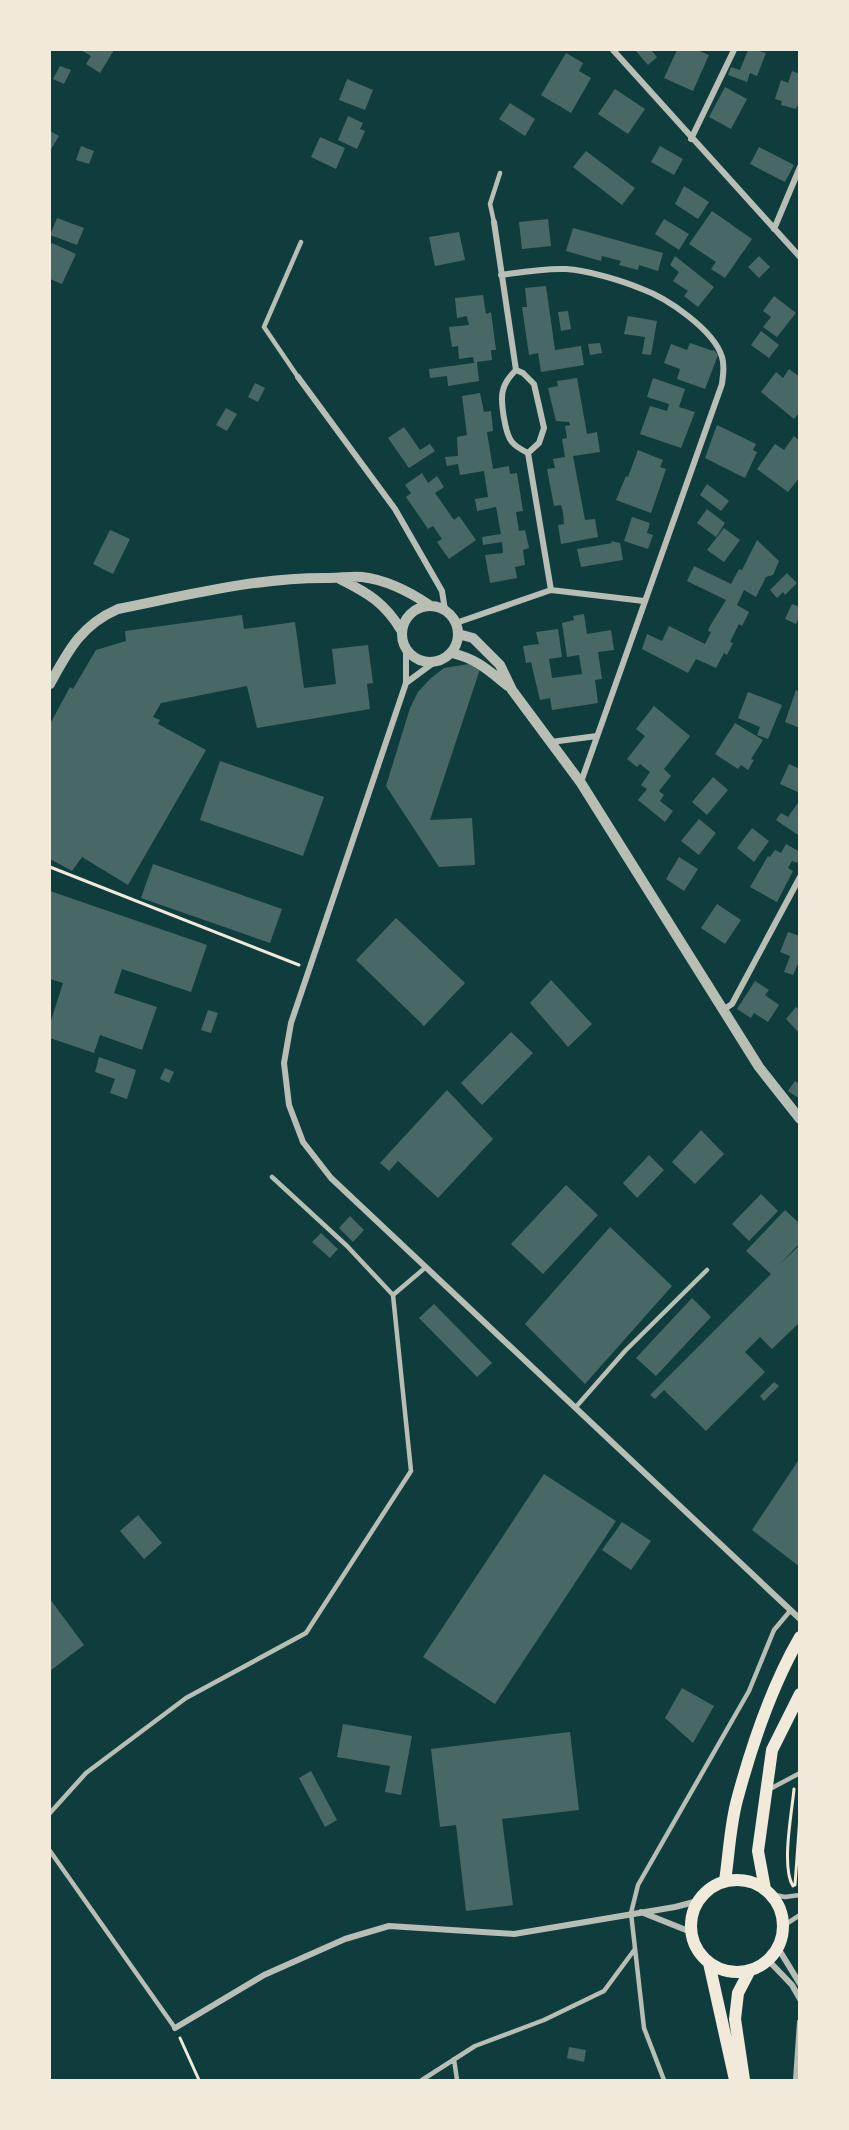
<svg xmlns="http://www.w3.org/2000/svg" width="849" height="2130" font-family="Signika,sans-serif">
	<style>
		.building { fill: #486865 }
		.lines { fill: none; stroke-linecap: round; stroke-linejoin: round }
		.path { stroke: #f1e9da; stroke-width: 3 }
		.service { stroke: #b8beb3; stroke-width: 4.5 }
		.minor { stroke: #b8beb3; stroke-width: 6 }
		.tertiary { stroke: #b8beb3; stroke-width: 10 }
		.secondary { stroke: #f1e9da; stroke-width: 12 }
	</style>
	<rect width="100%" height="100%" fill="#0f3d3e"/>
	<path class="building" d="M81,50H114L100,73L86,64L91,56Z
		M635,50H651L657,57L648,65Z
		M677,50H697L709,55L693,91L664,78Z
		M748,50H756L766,53L757,76L750,73L747,82L728,75L731,67L740,70Z
		M566,53L583,63L579,71L591,78L571,113L541,95Z
		M60,66L71,70L64,84L53,79Z
		M792,71L800,74V106H797L796,109L781,105L782,101L775,99L781,80L788,83Z
		M347,79L373,90L365,110L339,100Z
		M725,87L747,99L731,129L709,117Z
		M615,89L645,109L628,134L598,114Z
		M510,103L535,119L525,136L499,119Z
		M348,116L363,123L360,129L365,131L357,149L338,140Z
		M50,131L59,136L50,151Z
		M320,137L345,148L336,169L311,157Z
		M81,146L94,151L89,164L76,160Z
		M660,146L683,159L674,175L651,162Z
		M759,147L794,165L785,182L750,164Z
		M586,151L635,188L622,205L573,167Z
		M684,186L709,202L698,219L675,204Z
		M712,211L752,239L725,278L711,269L716,262L689,244Z
		M57,218L84,228L77,245L50,235Z
		M548,219L551,246L522,249L519,222Z
		M664,219L689,234L679,250L655,234Z
		M573,228L663,253L658,271L639,265L638,270L619,265L621,261L602,256L601,261L566,251Z
		M459,232L465,260L435,266L429,237Z
		M52,243L76,254L62,284L50,279V248Z
		M675,256L714,287L698,307L684,296L688,291L673,281L679,272L670,265Z
		M759,256L770,267L759,278L748,267Z
		M546,286L555,350L581,346L584,365L541,372L538,353L529,355L522,307H527L525,288Z
		M483,295L486,314L491,312L496,350H491L492,360L477,362L479,381L448,386L447,376L430,378L429,369L474,363L473,357L459,359L458,346L452,347L449,327L469,325L467,316L457,318L455,298Z
		M774,296L796,313L777,337L763,327L771,317L763,311Z
		M568,311L571,329L561,331L558,312Z
		M628,316L657,321L651,355L642,354L645,337L624,334Z
		M761,331L779,345L769,358L751,345Z
		M600,343L602,353L590,355L588,344Z
		M690,343L713,351V349L718,355L705,389L677,379L680,369L664,363L671,344L687,350Z
		M789,369L800,377V412L794,419L761,392L776,372L783,378Z
		M577,378L587,434L597,432L600,452L573,456L585,520L595,519L598,537L561,544L558,525L564,524L563,512L561,505L554,506L547,469L555,468L553,459L565,457L562,439L567,438L565,426L570,425L569,422L556,421L548,388L558,386L557,381Z
		M653,378L685,389L679,407L695,412L681,448L640,434L650,406L667,411L669,404L647,397Z
		M255,383L265,388L258,402L248,397Z
		M480,393L484,412L491,411L493,431L487,432L493,469L509,466L510,474L517,473L523,511L516,512L519,531L525,530L529,548L523,550L525,565L515,567L517,578L490,583L485,555L503,553L502,542L483,545L482,537L501,534L496,507L477,511L475,499L488,497L484,471L460,475L458,464L447,466L445,457L458,456L457,437L467,435L462,396Z
		M226,408L237,414L227,431L216,425Z
		M717,425L756,444L753,450L757,452L745,478L705,458Z
		M404,427L420,450L430,444L435,451L409,468L388,438Z
		M794,436L800,441V477L788,492L757,469L775,444L784,450Z
		M638,450L663,460L660,467L666,469L651,513L616,500L626,476L628,477Z
		M422,473L428,483L437,476L444,487L435,493L454,520L459,516L476,540L449,559L437,542L442,539L433,526L428,529L406,497L411,493L405,485Z
		M707,484L729,501L721,511L700,495Z
		M707,509L725,523L716,537L697,523Z
		M632,517L650,523L647,533L653,535L648,549L624,541Z
		M724,528L740,540L724,562L707,550Z
		M110,530L130,539L113,574L93,564Z
		M757,540L779,561L773,575L766,577L756,597L744,590L737,605L749,612L742,626L739,624L730,642L733,643L727,655L724,653L716,668L696,659L688,673L642,649L647,634L662,641L669,626L705,644L711,632L708,631L710,626L726,600L687,581L694,566L731,584L739,569L742,570Z
		M611,541L620,543L623,560L581,567L577,549L612,543Z
		M787,573L797,583L785,595L783,592L777,598L770,590Z
		M792,604L800,607V616L796,624L785,619Z
		M584,614L587,634L611,630L614,650L598,652L602,679L595,680L598,703L552,710L550,698L540,700L531,662L526,663L523,646L539,644L536,632L558,629L562,657L549,659L552,678L582,674L579,655L567,657L562,623L574,620L573,616Z
		M242,615L244,629L295,622L304,688L336,684L332,649L368,645L373,683L367,684L370,709L257,728L247,686L161,703L153,717L160,720L158,724L206,750L128,885L82,857L72,871L50,859V724L70,687L73,689L96,650L126,641L125,631Z
		M469,664L481,666L430,820L472,818L475,865L439,867L386,786L410,708L418,692L430,679L444,668Z
		M796,690L800,692V728L785,722Z
		M748,692L782,705L768,739L757,735L760,727L738,718Z
		M654,706L690,736L664,769L671,776L659,791L664,795L660,801L673,811L665,822L638,800L647,789L641,785L650,772L640,764L637,767L627,759L645,736L636,729Z
		M735,723L763,740L751,759L754,760L748,770L741,765L738,769L715,754Z
		M220,761L324,797L303,856L200,820Z
		M789,764L800,769V793L780,784Z
		M713,777L728,790L707,815L692,802Z
		M800,800V833L798,835L776,820L781,813L788,817Z
		M699,819L716,833L699,855L681,841Z
		M752,828L769,841L754,862L737,848Z
		M786,844L800,852V858L797,863L792,861L788,868L793,871L777,902L750,887L768,856L770,857L775,850L781,853Z
		M679,857L698,869L684,891L666,879Z
		M153,864L282,909L270,943L141,898Z
		M50,891L207,945L191,992L122,969L114,993L157,1007L142,1050L100,1035L94,1053L50,1038V1024L63,983L50,979Z
		M717,904L741,920L725,944L701,928Z
		M396,918L465,983L424,1026L356,960Z
		M788,932L800,936V959L793,975L784,972L790,956L780,952Z
		M551,980L592,1024L568,1047L530,1003Z
		M755,981L769,990L765,995L779,1005L768,1022L754,1013L751,1018L737,1009Z
		M796,1007L800,1010V1034L786,1019Z
		M208,1010L218,1013L211,1033L201,1030Z
		M511,1032L533,1053L482,1105L461,1083Z
		M99,1057L136,1070L127,1099L110,1093L115,1079L95,1072Z
		M165,1068L174,1072L169,1083L160,1079Z
		M795,1081L800,1084V1099L788,1091Z
		M447,1090L493,1139L438,1198L398,1161L389,1171L380,1163Z
		M701,1130L724,1154L695,1184L672,1162Z
		M649,1155L664,1170L637,1198L623,1183Z
		M566,1185L598,1215L543,1274L511,1244Z
		M761,1194L778,1211L749,1241L732,1224Z
		M785,1210L800,1224V1243L780,1264L800,1245V1322L772,1349L760,1337L745,1352L765,1372L706,1431L664,1390L655,1399L650,1395L771,1274L746,1251Z
		M350,1216L364,1230L353,1242L339,1228Z
		M610,1227L672,1286L585,1384L525,1324Z
		M321,1233L338,1249L330,1258L312,1242Z
		M692,1298L711,1317L656,1376L636,1358Z
		M434,1304L492,1363L477,1377L419,1318Z
		M774,1382L779,1386L764,1401L760,1396Z
		M800,1458V1567L752,1530Z
		M544,1474L616,1521L495,1704L423,1657Z
		M138,1515L162,1543L144,1559L120,1531Z
		M622,1522L651,1541L631,1570L602,1550Z
		M50,1599L84,1645L50,1671Z
		M682,1688L714,1706L693,1743L665,1718Z
		M343,1724L412,1736L401,1795L385,1792L390,1766L337,1757Z
		M570,1732L579,1810L502,1819L513,1905L466,1911L456,1825L440,1827L431,1749Z
		M311,1771L337,1820L325,1827L299,1778Z
		M569,2047L586,2050L584,2062L567,2058Z"/>
	<g class="lines">
		<path class="path" d="M50,867L299,965
			M795,1885L800,1816
			M793,1886C781,1867 792,1812 794,1789
			M180,2038L199,2080"/>
		<path class="service" d="M494,222L490,204L500,173
			M298,377L264,327L301,242
			M393,1295L426,1267
			M575,1408L625,1351L707,1270
			M768,1790L800,1773
			M50,1813L86,1773L186,1698L306,1633L411,1471L393,1295L347,1246L272,1177
			M50,1851L175,2028
			M770,1894L785,1897L800,1895
			M783,1926L800,1915
			M454,2059L457,2080
			M422,2080L475,2046L544,2020L604,1991L635,1949
			M664,2080L644,2028L631,1913L638,1885L749,1691L774,1630L790,1611"/>
		<path class="minor" d="M613,50L800,257
			M691,139L734,50
			M494,222L516,370C510,376 505,382 503,390C500,400 505,434 512,442C516,447 522,450 528,453L551,590
			M774,229L800,167
			M501,275C522,272 545,268 566,269C587,270 623,281 642,289C667,298 714,330 722,357C725,366 723,375 722,384L581,782
			M516,370L523,373L534,384L544,428L539,443L528,453
			M298,377L395,509L442,591L445,610
			M456,623L551,590L644,601
			M406,650V683L291,1023L284,1063L289,1105L303,1142L331,1178L800,1619
			M406,683L433,663
			M551,742L597,736
			M723,1010L732,1004L800,877
			M641,1912L691,1932
			M778,1948L800,1984
			M768,1960L792,1985L800,1999
			M175,2028L264,1975L345,1939L389,1926L514,1934L675,1907L698,1901
			M796,2080L800,2022"/>
		<path class="tertiary" d="M340,579C368,593 385,603 401,630
			M402 634a28 28 0 1 1 56 0a28 28 0 1 1-56 0Z
			M458,634L473,638L500,665L512,690L581,783L759,1067L800,1119
			M452,653C477,659 488,670 508,686
			M50,684C68,651 81,625 118,609C188,595 258,577 330,578C341,578 352,576 362,577C387,580 410,592 429,605"/>
		<path class="secondary" d="M691 1926a46 46 0 1 1 92 0a46 46 0 1 1-92 0Z
			M725,1881C729,1854 730,1826 737,1800C752,1744 771,1687 800,1637
			M765,1889L758,1851L772,1750L800,1694
			M709,1963L735,2080
			M744,2080L735,2019L738,1993L750,1970"/>
	</g>
	<rect width="849" height="2130" fill="none" stroke="#f1e9da" stroke-width="102"/>
</svg>
